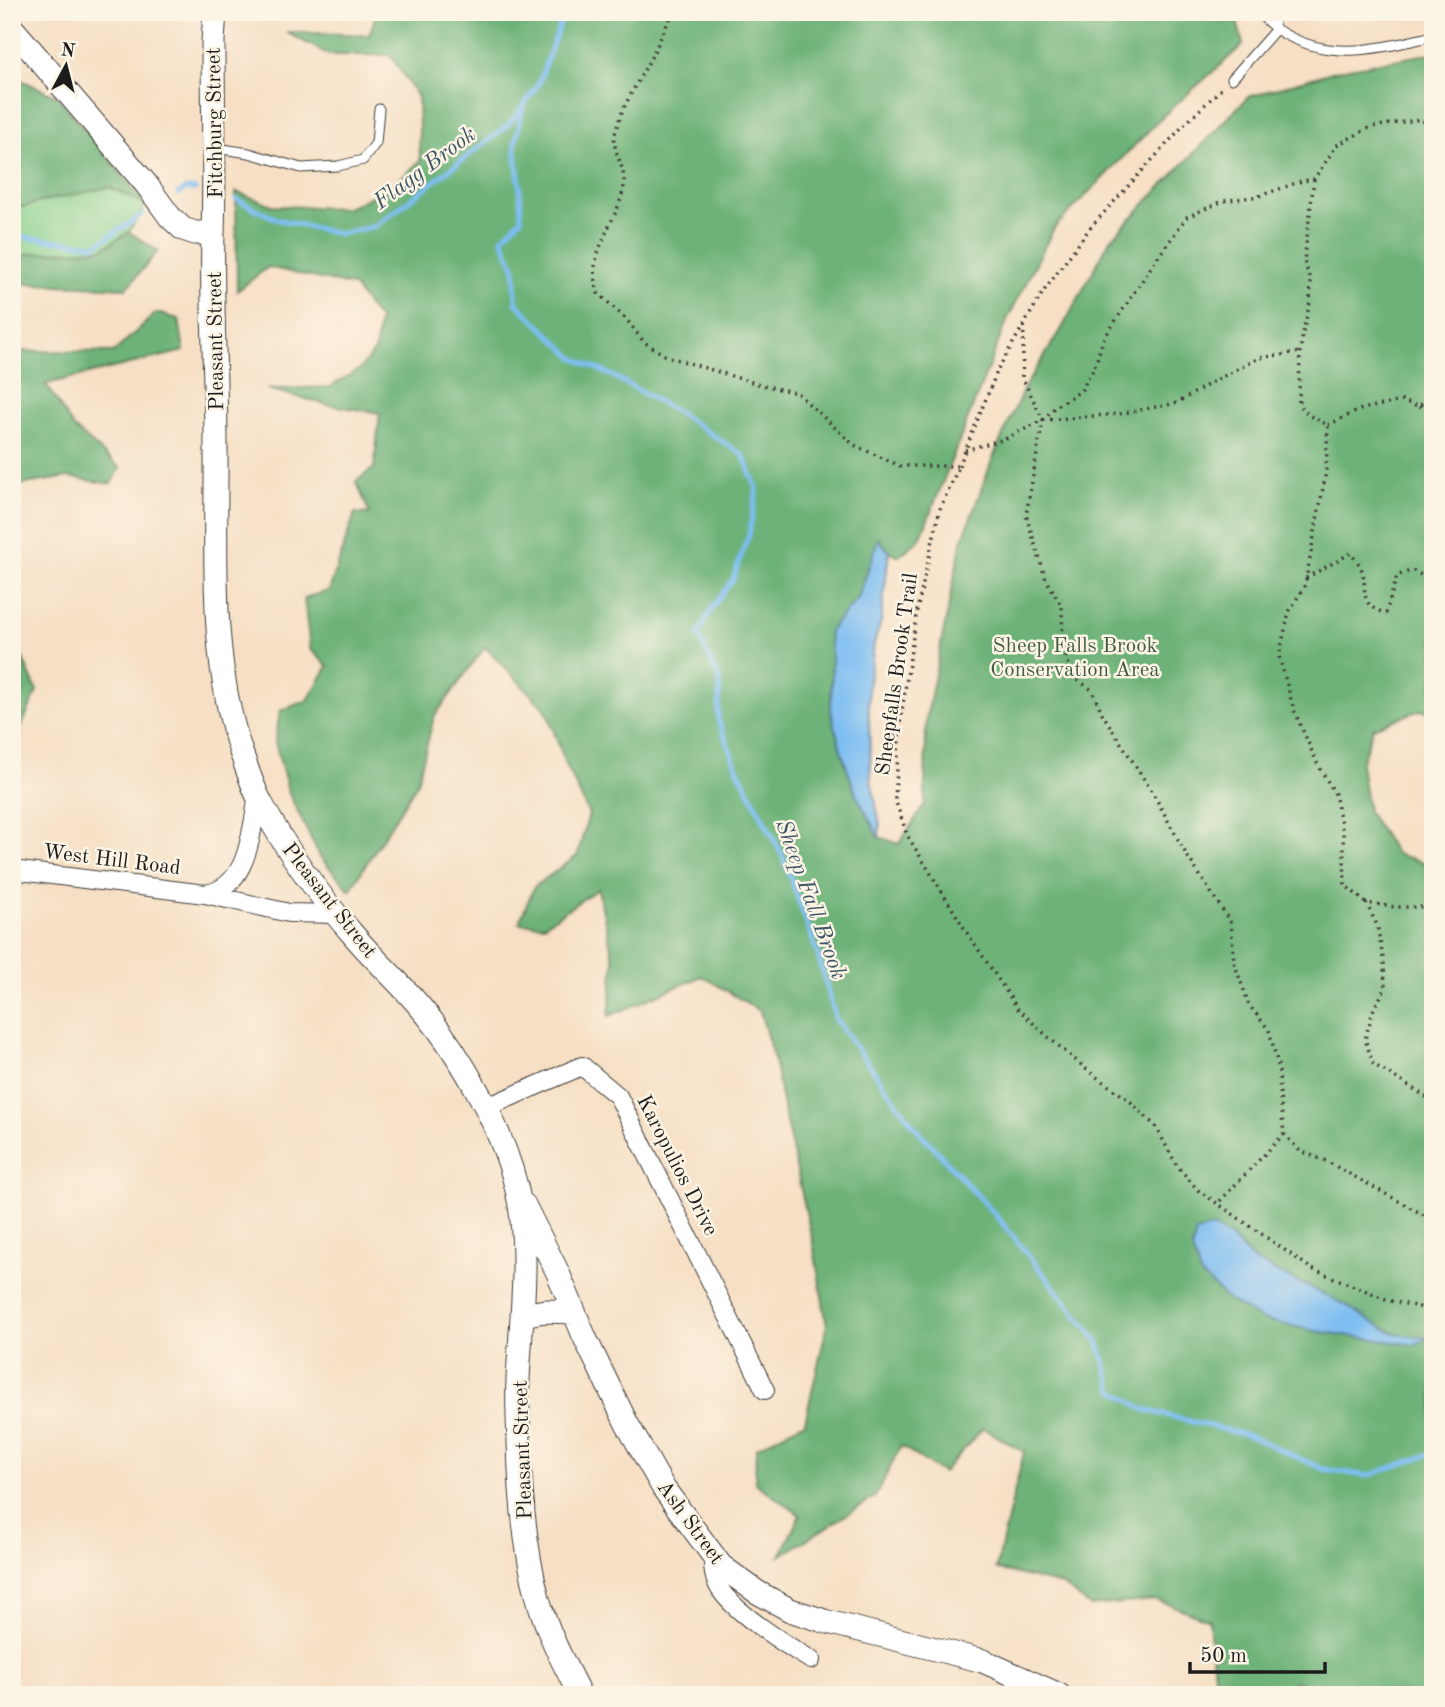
<svg xmlns="http://www.w3.org/2000/svg" width="1445" height="1707" font-family="'Old Standard TT',serif">
	<style>
		.green { fill: #87d08d; stroke: #527654; stroke-width: 2 }
		.forest { fill: #6db278; stroke: #44674a; stroke-width: 2 }
		.water { fill: #7ebef2; stroke: #4d6d87; stroke-width: 2 }
		.lines { fill: none; stroke-linecap: round; stroke-linejoin: round }
		.stream { stroke: #7ebef2; stroke-width: 5 }
		.service-casing { stroke: #3d3935; stroke-width: 11 }
		.minor-casing { stroke: #3d3935; stroke-width: 20 }
		.tertiary-casing { stroke: #3d3935; stroke-width: 25 }
		.path { stroke: #3d3935; stroke-width: 3.5; stroke-dasharray: 2 5; stroke-linecap: butt }
		.service { stroke: #fff; stroke-width: 9 }
		.minor { stroke: #fff; stroke-width: 18 }
		.tertiary { stroke: #fff; stroke-width: 23 }
		.labels { text-anchor: middle; stroke-width: 5; stroke-linejoin: round; paint-order: stroke }
		.street-label { font-size: 21px; fill: #1c1c1c; stroke: #fcf5e5 }
		.park-label { font-size: 21px; fill: #415b44; stroke: #fcf5e5 }
		.water-label { font-size: 23px; font-style: italic; fill: #3e5567; stroke: #fcf5e5 }
	</style>
	<rect width="100%" height="100%" fill="#fcf5e5"/>
	<filter id="ink" filterUnits="userSpaceOnUse"><feTurbulence type="fractalNoise" baseFrequency=".0143" numOctaves="2"/><feDisplacementMap in="SourceGraphic" scale="14" xChannelSelector="R" yChannelSelector="G"/><feConvolveMatrix kernelMatrix="1 2 1 2 8 2 1 2 1" color-interpolation-filters="sRGB"/></filter>
	<filter id="wash" filterUnits="userSpaceOnUse"><feTurbulence type="fractalNoise" baseFrequency=".00686" numOctaves="4" result="noise"/><feDisplacementMap in="SourceGraphic" scale="28" xChannelSelector="R" yChannelSelector="G"/><feGaussianBlur stdDeviation="1.57" result="paint"/><feColorMatrix in="noise" values="0 0 0 0 0 0 0 0 0 0 0 0 0 0 0 0 0 1.4 0 .05"/><feComposite in="paint" operator="in"/></filter>
	<g filter="url(#wash)">
		<rect width="100%" height="100%" fill="#f6dfc4"/>
		<path class="green" d="M109,187L146,204L129,232L102,249L28,254L12,259V210L43,201Z"/>
		<path class="forest" d="M377,12H1235L1243,45L1164,115L1054,228L1008,318L920,539L899,556L889,551L878,539L859,597L829,631L832,663L831,711L841,750L856,794L879,837L899,844L925,804L926,720L961,544L993,458L1024,388L1060,332L1110,240L1248,97L1339,70L1433,53V712L1420,710L1373,728L1361,764L1368,812L1396,854L1433,865V1695H1340L1295,1681L1287,1695H1210L1214,1677L1209,1620L1157,1600L1090,1606L1062,1585L996,1569L1024,1452L983,1428L943,1473L901,1446L875,1497L780,1556L800,1515L755,1483L756,1448L805,1422L827,1326L814,1248L785,1117L774,1060L760,1011L702,976L609,1016L614,961L598,889L544,925L519,923L534,887L577,856L589,814L565,762L546,710L485,647L434,717L417,783L350,890L320,857L289,794L275,742L280,711L308,700L328,666L310,649L304,598L329,591L355,513L370,514L356,481L374,468L380,413L325,404L267,389L330,387L360,369L375,351L379,320L353,286L268,267L237,291L236,192L275,206L347,208L391,187L420,161L418,97L390,55H329L286,32L369,35Z
			M12,76L57,96L146,204L109,187L43,201L12,210Z
			M129,232L158,251L127,288L12,283V259L28,254L102,249Z
			M156,313L179,319L184,351L46,384L73,427L120,468L111,484L68,477L12,486V348L15,351L114,352Z
			M12,640L16,643L37,691L20,730L12,753Z"/>
		<path class="water" d="M878,539L889,551L881,621L874,644L868,689L871,780L880,824L879,838L856,794L841,750L831,711L832,663L829,631L859,597Z
			M1213,1227L1231,1238L1253,1260L1344,1304L1369,1320L1396,1334L1429,1338L1414,1345L1315,1331L1262,1320L1227,1299L1200,1274L1192,1249L1196,1232Z"/>
		<g class="lines">
			<path class="stream" d="M523,107L515,145L520,188L521,219L502,238L515,269L516,303L574,358L613,376L682,415L743,455L757,489L749,534L733,579L712,608L698,634L720,681L718,720L737,768L783,857L817,952L836,1020L914,1126L998,1218L1098,1341L1113,1390L1145,1410L1250,1436L1323,1469L1367,1476L1433,1453
				M178,194L186,189H195
				M236,199L276,219L340,234L375,226L506,127L523,107L539,83L553,43L565,12
				M12,236L96,245L143,214"/>
		</g>
	</g>
	<g filter="url(#ink)">
		<g class="lines">
			<defs>
				<path id="service" d="M1257,12L1276,29
					M1269,12L1275,27
					M1232,79L1276,29C1328,63 1376,49 1433,36
					M216,148L249,153L301,168L338,166L363,160L376,143L379,109"/>
				<path id="minor" d="M12,870L205,894C249,888 251,831 258,796
					M205,894L289,913L337,914
					M485,1108L582,1066L618,1096L765,1390
					M713,1556C713,1565 713,1575 717,1583C726,1608 788,1646 811,1660"/>
				<path id="tertiary" d="M215,12L213,41C213,105 215,170 213,234C211,305 216,375 216,446C217,548 208,653 241,752C247,768 252,785 260,801C286,850 319,896 356,938C375,960 397,980 416,1002C458,1049 501,1125 516,1186C531,1246 521,1319 518,1379C517,1400 518,1421 519,1441C520,1494 524,1547 538,1598C547,1632 564,1664 580,1695
					M12,28L146,184L170,217L183,229L195,233H213
					M524,1205L558,1273L585,1338L627,1424L664,1489L721,1566L757,1592L790,1610L824,1621L983,1661L1059,1695
					M522,1315L545,1311L574,1312"/>
			</defs>
			<use href="#service" class="service-casing"/>
			<use href="#minor" class="minor-casing"/>
			<use href="#tertiary" class="tertiary-casing"/>
			<path class="path" d="M673,12C665,28 658,45 649,61C637,85 621,107 615,134C611,153 629,170 623,191C617,217 599,239 595,266C594,274 596,284 598,293L626,319L644,342L666,356L758,384L797,393L854,445L900,466H959L940,509L917,610L900,724L895,799L907,835L966,931L1018,1009L1047,1036L1091,1073L1130,1101L1156,1127L1177,1166L1198,1190L1312,1269L1391,1301L1433,1310
				M1314,179L1304,261L1311,281L1310,303L1304,327L1300,352L1299,405L1310,416L1328,425L1326,472L1305,585L1289,612L1279,656L1294,710L1317,763L1335,794L1343,833L1345,885L1366,903L1396,907H1433
				M1024,326L1022,377L1043,420
				M1419,406L1433,413
				M1043,420L1056,406L1081,391L1095,366L1103,340L1155,261L1187,217L1223,201L1259,196L1302,181L1314,179L1337,145L1371,127L1416,120L1433,123
				M1043,420L1119,414L1177,403L1216,380L1259,358L1300,352
				M1328,425L1362,409L1402,401L1418,406L1433,397
				M965,450L1005,439L1043,420L1026,515L1045,577L1062,607L1063,645L1072,676L1092,690L1103,715L1153,793L1186,854L1231,923L1234,962L1249,1005L1269,1030L1279,1069L1280,1097L1284,1134L1218,1203
				M959,466L998,369L1043,292L1090,228L1184,125L1223,87
				M1306,578L1351,553C1354,558 1359,563 1361,568C1369,587 1356,606 1386,613L1397,576L1412,570L1425,577L1433,591
				M1366,903L1377,925L1384,963L1385,989L1374,1008L1365,1039L1373,1064L1433,1101
				M1284,1134L1300,1151L1326,1161L1433,1220"/>
			<use href="#service" class="service"/>
			<use href="#minor" class="minor"/>
			<use href="#tertiary" class="tertiary"/>
		</g>
	</g>
	<g class="labels">
		<g class="street-label">
			<text transform="translate(214 123) rotate(-91)" y="7">Fitchburg Street</text>
			<text transform="translate(215 341) rotate(-91)" y="7">Pleasant Street</text>
			<text transform="translate(896 674) rotate(-82)" y="7">Sheepfalls Brook Trail</text>
			<text transform="translate(112 859) rotate(7)" y="7">West Hill Road</text>
			<text transform="translate(330 900) rotate(52)" y="7">Pleasant Street</text>
			<text transform="translate(678 1165) rotate(63)" y="7">Karopulios Drive</text>
			<text transform="translate(522 1450) rotate(-92)" y="7">Pleasant Street</text>
			<text transform="translate(691 1522) rotate(54)" y="7">Ash Street</text>
		</g>
		<g class="park-label">
			<text x="1075" y="652">Sheep Falls Brook<tspan x="1075" dy="24">Conservation Area</tspan></text>
		</g>
		<g class="water-label">
			<text transform="translate(424 167) rotate(-37)" y="8">Flagg Brook</text>
			<text transform="translate(812 899) rotate(70)" y="8">Sheep Fall Brook</text>
		</g>
	</g>
	<rect width="1445" height="1707" fill="none" stroke="#fcf5e5" stroke-width="42"/>
	<g transform="translate(66 66) rotate(7)" stroke="#fcf5e5" stroke-width="5" paint-order="stroke">
	<path d="M0-5L12 26L0 18L-12 26Z" fill="#1c1c1c"/>
	<text y="-10" font-size="19" font-weight="bold" text-anchor="middle" fill="#1c1c1c">N</text>
	</g>
	<path d="M1190 1662v10h135v-10" fill="none" stroke="#1c1c1c" stroke-width="3.5"/>
	<text x="1200" y="1662" font-size="21" fill="#1c1c1c" stroke="#fcf5e5" stroke-width="5" paint-order="stroke">50 m</text>
</svg>
